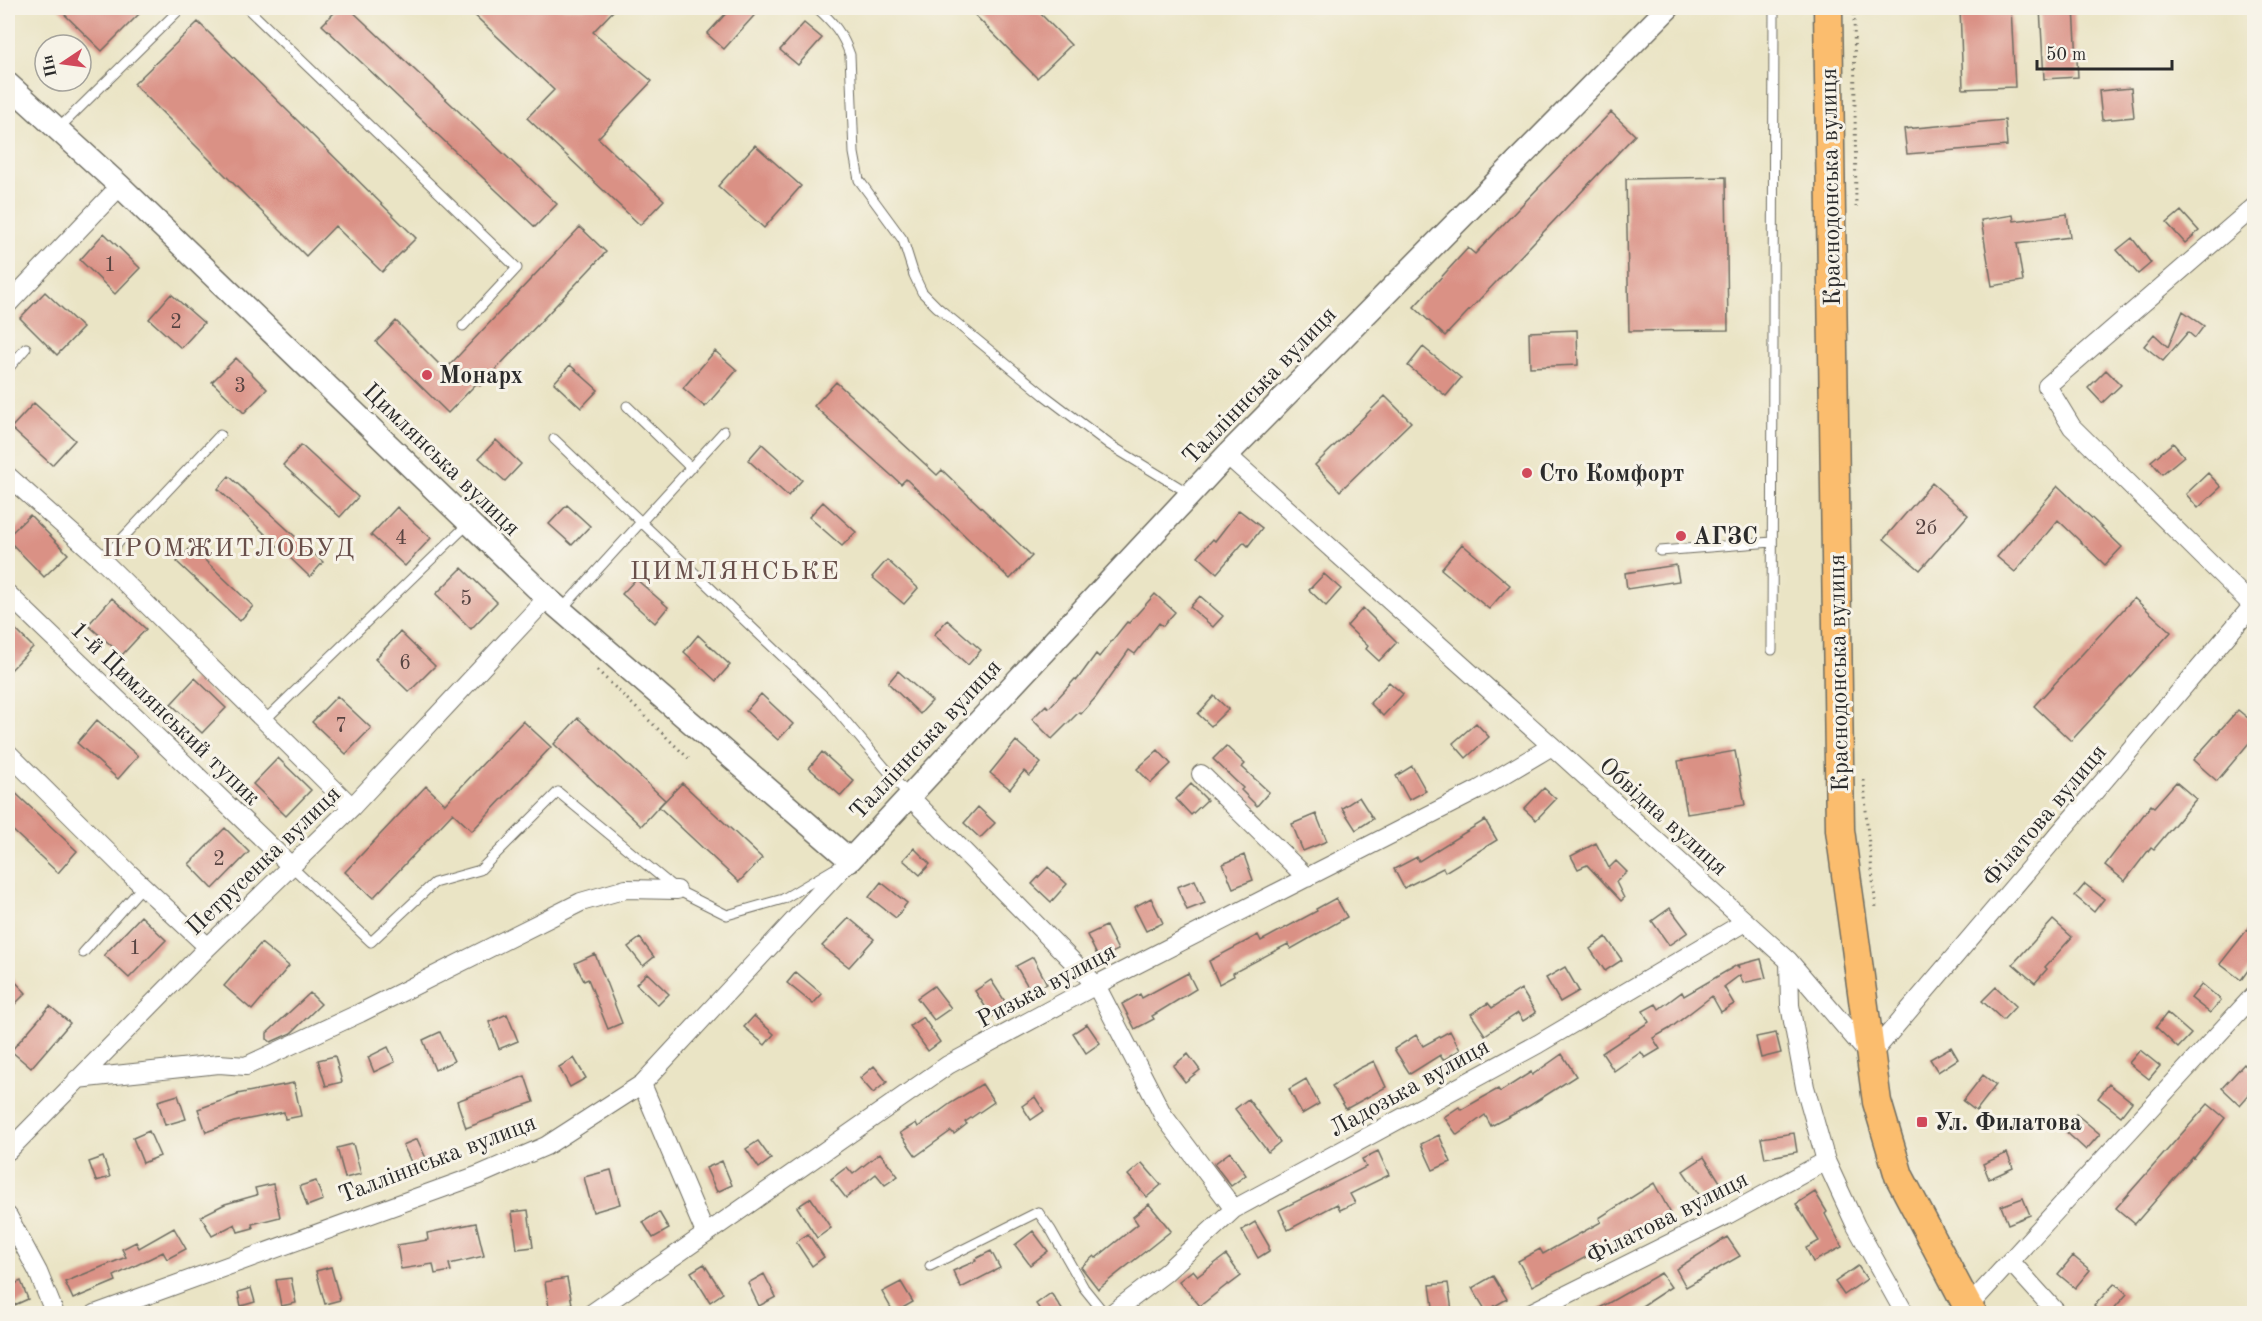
<svg xmlns="http://www.w3.org/2000/svg" width="2262" height="1321" font-family="'Old Standard TT',serif">
	<style>
		.building { fill: #da9185 }
		.lines { fill: none; stroke-linecap: round; stroke-linejoin: round }
		.service-casing { stroke: #6e6c61; stroke-width: 11 }
		.minor-casing { stroke: #6e6c61; stroke-width: 20 }
		.tertiary-casing { stroke: #6e6c61; stroke-width: 25 }
		.primary-casing { stroke: #6e6c61; stroke-width: 31 }
		.path { stroke: #6e6c61; stroke-width: 3; stroke-dasharray: 1.5 4.5; stroke-linecap: butt }
		.service { stroke: #fff; stroke-width: 9 }
		.minor { stroke: #fff; stroke-width: 18 }
		.tertiary { stroke: #fff; stroke-width: 22 }
		.primary { stroke: #fbbd6e; stroke-width: 28 }
		.poi-dot { fill: #d1495b; stroke: #f7f3e8; stroke-width: 2 }
		.labels { text-anchor: middle; stroke-width: 6; stroke-linejoin: round; paint-order: stroke }
		.number-label { font-size: 21px; fill: #574442 }
		.street-label { font-size: 24px; fill: #2b2b2b; stroke: #f7f3e8 }
		.poi-label { font-size: 24px; font-weight: bold; fill: #2b2b2b; stroke: #f7f3e8; text-anchor: start }
		.neighbourhood-label { font-size: 26px; letter-spacing: 1.5px; fill: #684f4a; stroke: #f7f3e8 }
	</style>
	<rect width="100%" height="100%" fill="#f7f3e8"/>
	<filter id="ink" filterUnits="userSpaceOnUse"><feTurbulence type="fractalNoise" baseFrequency=".0167" numOctaves="2"/><feDisplacementMap in="SourceGraphic" scale="12" xChannelSelector="R" yChannelSelector="G"/><feConvolveMatrix kernelMatrix="1 2 1 2 8 2 1 2 1" color-interpolation-filters="sRGB"/></filter>
	<filter id="wash" filterUnits="userSpaceOnUse"><feTurbulence type="fractalNoise" baseFrequency=".008" numOctaves="4" result="noise"/><feDisplacementMap in="SourceGraphic" scale="24" xChannelSelector="R" yChannelSelector="G"/><feGaussianBlur stdDeviation="1.35" result="paint"/><feColorMatrix in="noise" values="0 0 0 0 0 0 0 0 0 0 0 0 0 0 0 0 0 1.4 0 .05"/><feComposite in="paint" operator="in"/></filter>
	<g filter="url(#wash)">
		<rect width="100%" height="100%" fill="#eae4c5"/>
		<g id="blocks">
			<path class="building" d="M58,8H145L102,51Z
				M339,8H349L557,204L535,227L322,25Z
				M467,8H616L593,32L652,81L598,138L664,200L640,225L527,118L554,90Z
				M731,8H761L724,49L707,34Z
				M968,8H1035L1071,45L1037,78Z
				M1960,8H2011L2015,87L1963,89Z
				M2040,8H2074L2078,77L2044,79Z
				M198,22L416,238L382,272L335,226L306,256L134,84Z
				M804,23L822,38L798,65L780,50Z
				M2131,88L2134,117L2102,120L2099,91Z
				M1611,112L1635,135L1445,336L1414,307L1468,248L1475,254Z
				M2005,120L2007,146L1907,154L1904,129Z
				M755,145L801,186L764,228L718,186Z
				M1726,177L1728,330L1629,331L1626,179Z
				M2181,211L2199,231L2185,243L2167,223Z
				M2067,214L2070,237L2017,244L2023,281L1992,286L1981,220L2013,215L2014,221Z
				M580,227L606,252L480,386L477,383L448,413L376,342L396,321L445,370Z
				M104,233L140,268L115,294L80,260Z
				M2132,238L2151,263L2138,274L2117,250Z
				M45,292L83,328L57,355L20,318Z
				M171,294L204,323L181,348L149,319Z
				M2183,311L2204,326L2195,338L2188,332L2163,361L2144,346L2154,334L2168,347Z
				M1577,330L1578,365L1530,367L1529,332Z
				M1423,347L1461,378L1446,396L1408,366Z
				M715,351L737,370L705,407L683,388Z
				M236,358L267,389L244,413L212,382Z
				M570,365L598,390L581,408L554,383Z
				M2106,370L2121,385L2102,403L2088,388Z
				M836,382L937,475L942,470L1032,556L1010,579L906,479L901,484L814,406Z
				M1385,396L1411,422L1340,491L1315,465Z
				M34,403L75,440L52,465L11,428Z
				M496,440L521,464L505,481L479,458Z
				M2173,443L2184,456L2162,474L2151,461Z
				M762,444L802,480L788,496L748,460Z
				M301,445L358,497L340,517L283,465Z
				M2208,473L2221,487L2198,508L2186,494Z
				M229,476L323,562L310,577L218,489Z
				M1932,483L1968,515L1920,570L1884,539Z
				M2058,486L2122,547L2105,565L2058,520L2015,572L1997,557Z
				M823,502L856,532L842,546L809,517Z
				M567,505L590,526L572,545L549,524Z
				M397,507L431,538L405,566L371,535Z
				M1239,510L1262,528L1248,546L1244,542L1217,573L1198,556L1213,539L1215,541Z
				M30,515L68,554L44,577L8,540V536Z
				M1462,544L1510,585L1489,609L1441,569Z
				M191,547L253,606L240,621L177,562Z
				M887,560L918,588L904,604L872,577Z
				M1676,565L1679,581L1627,589L1625,573Z
				M462,568L497,602L471,629L436,594Z
				M1324,574L1341,589L1326,606L1309,590Z
				M636,579L668,607L655,623L622,594Z
				M1155,594L1175,612L1163,626L1159,623L1135,654L1129,650L1096,697L1081,714L1079,712L1052,739L1032,719L1046,705L1049,708L1075,679L1077,680L1096,654L1099,657L1127,622L1129,623Z
				M1200,596L1223,616L1213,627L1190,607Z
				M112,598L146,629L122,655L88,625Z
				M2134,598L2171,632L2071,741L2034,706Z
				M1363,608L1397,642L1379,661L1366,649L1368,646L1347,626Z
				M947,620L981,650L968,665L934,635Z
				M8,622L33,647L8,673Z
				M400,632L435,666L409,692L375,659Z
				M698,635L730,665L716,681L684,652Z
				M898,671L932,701L920,714L888,683Z
				M195,678L226,708L202,733L171,704Z
				M1389,682L1403,694L1383,716L1370,703Z
				M761,694L793,724L778,740L746,711Z
				M337,696L371,728L346,754L312,722Z
				M1214,696L1228,709L1211,726L1198,714Z
				M2238,710L2254,723V737L2217,781L2193,760Z
				M578,718L665,800L641,826L554,744Z
				M97,720L138,756L118,779L77,743Z
				M523,721L551,747L472,831L453,813L373,898L345,872L426,786L445,804Z
				M1476,723L1489,737L1466,758L1453,743Z
				M1016,741L1041,763L1030,776L1024,771L1010,789L990,773Z
				M1226,746L1245,764L1242,767L1269,792L1257,806L1241,790L1243,788L1213,759Z
				M1158,750L1171,764L1151,783L1137,769Z
				M1735,751L1745,805L1687,814L1678,761Z
				M822,752L854,781L841,796L809,768Z
				M278,758L311,790L286,816L253,784Z
				M1412,766L1426,791L1409,800L1396,776Z
				M2176,782L2196,799L2154,849L2151,847L2125,881L2105,865L2151,805L2154,807Z
				M682,783L762,858L739,882L659,807Z
				M1191,784L1207,800L1191,815L1176,799Z
				M8,786L77,851L58,873L8,826Z
				M1544,788L1556,799L1536,820L1524,809Z
				M1359,797L1373,819L1356,830L1342,808Z
				M978,807L995,823L980,838L964,823Z
				M1316,814L1327,841L1303,851L1292,824Z
				M1485,820L1497,840L1445,872L1443,868L1404,888L1394,869L1417,857L1419,861Z
				M225,828L249,852L213,889L189,864Z
				M1596,843L1609,868L1616,861L1627,872L1616,882L1624,898L1621,901L1587,865L1578,869L1571,856Z
				M914,848L930,864L920,875L903,860Z
				M1244,855L1253,880L1233,888L1223,864Z
				M1048,867L1067,884L1051,902L1032,884Z
				M1195,880L1205,903L1187,910L1177,887Z
				M881,882L907,903L896,918L869,897Z
				M2085,884L2104,899L2094,912L2075,896Z
				M1151,898L1163,923L1146,931L1134,907Z
				M1336,898L1347,917L1291,949L1288,944L1233,973L1234,976L1219,984L1209,961L1258,935L1261,941L1317,911L1316,909Z
				M1670,908L1688,932L1669,945L1652,921Z
				M141,916L166,940L129,978L104,955Z
				M849,918L874,939L849,967L822,946Z
				M2053,920L2072,937L2045,967L2047,969L2035,983L2013,964Z
				M2254,921V962L2241,980L2220,964Z
				M1106,926L1118,950L1099,959L1087,935Z
				M1606,937L1622,960L1605,971L1590,949Z
				M640,938L654,957L643,966L628,947Z
				M261,943L289,966L252,1010L224,986Z
				M595,954L622,1023L608,1029L588,979L584,981L575,963Z
				M1033,957L1047,984L1035,990H1030L1016,966Z
				M1761,959L1766,978L1743,983L1740,975L1724,987L1734,1004L1721,1012L1712,996L1669,1029L1653,1038L1660,1049L1645,1058L1641,1052L1614,1071L1602,1053L1649,1022L1643,1011L1656,1004L1659,1009L1682,992L1684,996L1737,965L1739,968L1738,965Z
				M1565,967L1579,991L1560,1002L1546,978Z
				M796,972L822,994L813,1004L787,983Z
				M647,973L669,994L658,1005L636,984Z
				M1188,973L1196,989L1152,1016L1154,1019L1135,1029L1122,1004L1140,994L1142,998Z
				M8,974L26,993L8,1011Z
				M991,980L1008,1006L992,1017L975,991Z
				M2202,984L2221,1000L2210,1013L2191,998Z
				M934,986L951,1008L934,1020L917,998Z
				M1996,987L2016,1006L2003,1020L1982,1001Z
				M1521,989L1536,1013L1523,1021L1518,1013L1485,1035L1471,1014L1488,1003L1492,1008Z
				M310,993L321,1004L291,1033L271,1042L267,1039V1033Z
				M50,1006L70,1023L31,1068L11,1051Z
				M2167,1013L2191,1034L2178,1048L2156,1027Z
				M507,1014L518,1041L499,1049L489,1022Z
				M754,1016L774,1034L765,1045L744,1027Z
				M923,1017L940,1042L928,1051L910,1026Z
				M1087,1024L1100,1043L1086,1053L1073,1033Z
				M1450,1031L1460,1050L1443,1060L1440,1055L1410,1074L1394,1049L1416,1035L1423,1046Z
				M440,1032L454,1061L435,1070L423,1040Z
				M1776,1033L1781,1053L1761,1058L1756,1037Z
				M388,1047L395,1062L374,1072L368,1057Z
				M1951,1047L1958,1059L1938,1072L1930,1059Z
				M2140,1050L2160,1066L2149,1079L2129,1063Z
				M1188,1054L1200,1070L1185,1082L1173,1066Z
				M1562,1054L1576,1076L1529,1106L1491,1126L1485,1115L1457,1135L1444,1117L1459,1107L1461,1110L1498,1089L1500,1092L1531,1072L1532,1075Z
				M335,1056L342,1082L326,1086L318,1060Z
				M574,1058L586,1078L570,1087L559,1067Z
				M1374,1061L1386,1087L1346,1109L1332,1086L1358,1069Z
				M2244,1064L2254,1074V1089L2240,1105L2222,1088Z
				M874,1066L887,1082L873,1093L860,1078Z
				M1983,1075L1996,1085L1976,1111L1963,1101Z
				M525,1076L534,1102L494,1116L495,1117L466,1128L457,1101Z
				M1306,1079L1319,1104L1302,1114L1289,1089Z
				M294,1083L301,1116L285,1119L284,1112L234,1122L206,1132L198,1109L238,1095L237,1094Z
				M982,1084L994,1102L965,1122L967,1124L954,1134L951,1131L916,1156L900,1133L916,1123L918,1127L951,1103Z
				M2109,1084L2132,1102L2121,1116L2098,1098Z
				M178,1095L186,1119L165,1125L158,1101Z
				M1035,1097L1044,1111L1031,1120L1022,1106Z
				M1248,1099L1280,1142L1268,1152L1235,1109Z
				M2208,1104L2225,1118L2194,1158L2193,1157L2135,1224L2116,1208Z
				M2076,1114L2100,1134L2086,1150L2063,1129Z
				M149,1131L160,1156L143,1163L133,1138Z
				M1794,1133L1797,1152L1765,1158L1761,1138Z
				M1439,1135L1451,1162L1433,1170L1421,1144Z
				M417,1139L426,1158L412,1164L403,1145Z
				M758,1141L771,1159L759,1168L746,1149Z
				M353,1144L361,1174L345,1178L337,1148Z
				M1378,1151L1389,1175L1350,1194L1355,1203L1340,1210L1337,1204L1288,1230L1279,1210L1366,1167L1362,1159Z
				M1230,1152L1246,1175L1231,1186L1214,1164Z
				M880,1153L898,1176L885,1185L876,1174L846,1198L831,1179L847,1167L853,1174Z
				M2007,1153L2013,1168L1989,1179L1983,1164Z
				M103,1157L110,1177L96,1181L89,1162Z
				M1704,1157L1722,1185L1702,1199L1683,1171Z
				M722,1161L732,1185L717,1192L706,1168Z
				M1142,1163L1161,1185L1147,1197L1128,1175Z
				M611,1170L620,1204L593,1212L584,1177Z
				M316,1181L323,1200L307,1206L300,1186Z
				M1654,1183L1670,1212L1532,1286L1518,1261L1540,1249L1543,1254L1601,1222L1599,1218Z
				M273,1184L280,1217L252,1224L253,1228L238,1232L235,1224L212,1236L201,1216L225,1204L257,1195L255,1188Z
				M1815,1192L1827,1212L1825,1214L1842,1247L1813,1262L1806,1248L1819,1241L1796,1204Z
				M811,1198L831,1228L817,1238L797,1207Z
				M2023,1198L2030,1215L2008,1224L2001,1206Z
				M1149,1204L1171,1231L1098,1289L1081,1267L1094,1256L1096,1258L1138,1224L1133,1217Z
				M528,1210L533,1247L517,1249L512,1212Z
				M659,1212L669,1229L653,1238L643,1222Z
				M1255,1222L1269,1246V1251L1258,1258L1242,1230Z
				M476,1223L484,1256L449,1264L451,1271L435,1274L433,1264L401,1269L397,1245L428,1240L427,1233Z
				M174,1228L186,1249L167,1259L163,1252L114,1276L116,1281L73,1299L65,1282L126,1257L122,1249L136,1242L139,1248Z
				M1033,1231L1048,1251L1030,1265L1015,1245Z
				M808,1234L824,1257L812,1266L796,1242Z
				M1727,1237L1740,1256L1686,1287L1676,1269Z
				M991,1251L1000,1268L961,1288L953,1271L976,1261L975,1259Z
				M1226,1255L1241,1276L1229,1285L1228,1284L1200,1306L1179,1281L1193,1270L1198,1276Z
				M2073,1256L2090,1270L2075,1288L2058,1274Z
				M704,1264L723,1293L710,1302L691,1272Z
				M1858,1266L1867,1279L1844,1295L1835,1282Z
				M331,1267L340,1300L325,1304L316,1271Z
				M1661,1273L1671,1287L1639,1308L1629,1314H1589Z
				M764,1274L776,1297L759,1306L748,1283Z
				M1493,1276L1507,1299L1486,1311L1472,1288Z
				M291,1278L296,1303L281,1306L276,1280Z
				M567,1278L572,1304L549,1308L545,1282Z
				M21,1281L28,1299L8,1308V1287Z
				M901,1282L913,1302L894,1313L882,1292Z
				M1448,1283L1452,1311L1434,1314L1430,1285Z
				M2115,1283L2127,1294L2109,1314H2102L2094,1306Z
				M251,1288L255,1302L241,1306L238,1292Z
				M1051,1293L1065,1314H1043L1036,1304Z"/>
		</g>
	</g>
	<g filter="url(#ink)">
		<use href="#blocks" fill-opacity="0" stroke="#6e6c61" stroke-width="1.5"/>
		<g class="lines">
			<defs>
				<path id="service" d="M247,8L517,268L463,326
					M817,8C833,22 843,34 850,55L854,153L859,180L903,240L914,275L922,292L937,307L1044,395L1110,445L1190,494
					M58,129L181,8
					M8,369L26,348
					M627,406L691,468
					M554,439L826,698L909,796
					M1660,551L1772,542
					M102,560L220,435
					M561,610L724,431
					M1772,650L1774,8
					M264,721L469,523
					M292,867L371,942L434,883L480,870L558,792L677,890L727,915L783,899L834,869
					M83,953L143,886
					M930,1266L1038,1212L1051,1230L1084,1288L1105,1314"/>
				<path id="minor" d="M2254,207L2047,386L2072,427L2254,607
					M8,304L120,186
					M1227,455L1552,746L1789,961L1790,1005L1805,1087L1826,1161L1856,1226L1905,1314
					M8,476L102,560L352,807
					M8,594L292,867
					M8,753L129,873L208,947
					M1201,774L1307,878
					M909,796L1096,985L1163,1115L1234,1209
					M1789,961L1870,1056L2254,604
					M77,1079L219,1064L246,1066L360,1013L581,902L626,889L677,890
					M642,1084L705,1233
					M8,1151L208,947L352,807L547,598
					M8,1216L38,1272L55,1314
					M2010,1261L2058,1314
					M1968,1307L2254,995
					M95,1314L479,1175L546,1146L642,1084L850,860
					M591,1314L948,1065L1096,985L1478,790L1552,746
					M1111,1314L1165,1273L1234,1209L1538,1044L1745,922
					M1528,1314L1727,1215L1826,1161"/>
				<path id="tertiary" d="M8,84L120,186L547,598L850,860L1227,455L1668,8"/>
				<path id="primary" d="M1828,8L1840,830L1877,1102L1899,1176L1968,1307L1973,1314"/>
			</defs>
			<use href="#service" class="service-casing"/>
			<use href="#minor" class="minor-casing"/>
			<use href="#tertiary" class="tertiary-casing"/>
			<use href="#primary" class="primary-casing"/>
			<path class="path" d="M1854,8L1856,207
				M597,670L689,759
				M1864,780L1867,825L1876,908"/>
			<use href="#service" class="service"/>
			<use href="#minor" class="minor"/>
			<use href="#tertiary" class="tertiary"/>
			<use href="#primary" class="primary"/>
		</g>
	</g>
	<g class="poi-dot">
		<circle cx="427" cy="375" r="6"/>
		<circle cx="1527" cy="473" r="6"/>
		<circle cx="1681" cy="536" r="6"/>
		<rect x="1916" y="1116" width="12" height="12" rx="3"/>
	</g>
	<g class="labels">
		<g class="number-label">
			<text x="110" y="271">1</text>
			<text x="176" y="328">2</text>
			<text x="240" y="392">3</text>
			<text x="1926" y="534">2б</text>
			<text x="401" y="544">4</text>
			<text x="466" y="605">5</text>
			<text x="405" y="669">6</text>
			<text x="341" y="732">7</text>
			<text x="219" y="865">2</text>
			<text x="135" y="954">1</text>
		</g>
		<g class="street-label">
			<text transform="translate(1830 187) rotate(-91)" y="8">Краснодонська вулиця</text>
			<text transform="translate(1259 385) rotate(-46)" y="8">Талліннська вулиця</text>
			<text transform="translate(442 459) rotate(44)" y="8">Цимлянська вулиця</text>
			<text transform="translate(1838 673) rotate(-91)" y="8">Краснодонська вулиця</text>
			<text transform="translate(166 713) rotate(44)" y="8">1-й Цимлянський тупик</text>
			<text transform="translate(925 739) rotate(-47)" y="8">Талліннська вулиця</text>
			<text transform="translate(2044 815) rotate(-50)" y="8">Філатова вулиця</text>
			<text transform="translate(1664 816) rotate(42)" y="8">Обвідна вулиця</text>
			<text transform="translate(263 860) rotate(-44)" y="8">Петрусенка вулиця</text>
			<text transform="translate(1046 985) rotate(-28)" y="8">Ризька вулиця</text>
			<text transform="translate(1409 1087) rotate(-29)" y="8">Ладозька вулиця</text>
			<text transform="translate(437 1158) rotate(-21)" y="8">Талліннська вулиця</text>
			<text transform="translate(1667 1217) rotate(-27)" y="8">Філатова вулиця</text>
		</g>
		<g class="poi-label">
			<text x="439" y="383">Монарх</text>
			<text x="1539" y="481">Сто Комфорт</text>
			<text x="1693" y="544">АГЗС</text>
			<text x="1934" y="1130">Ул. Филатова</text>
		</g>
		<g class="neighbourhood-label">
			<text x="229" y="556">ПРОМЖИТЛОБУД</text>
			<text x="735" y="579">ЦИМЛЯНСЬКЕ</text>
		</g>
	</g>
	<rect width="2262" height="1321" fill="none" stroke="#f7f3e8" stroke-width="30"/>
	<g transform="translate(63 63) rotate(257)"><circle r="28" fill="#f7f3e8" stroke="#a5a39c" stroke-width="1.5"/>
	<path d="M0-4.5L10 22L0 15L-10 22Z" fill="#d1495b"/>
	<text y="-9" font-size="16" font-weight="bold" text-anchor="middle" fill="#2b2b2b">Пн</text>
	</g>
	<path d="M2037 60v9h135v-9" fill="none" stroke="#2b2b2b" stroke-width="3"/>
	<text x="2046" y="60" font-size="18" fill="#2b2b2b" stroke="#f7f3e8" stroke-width="4.5" paint-order="stroke">50 m</text>
</svg>
